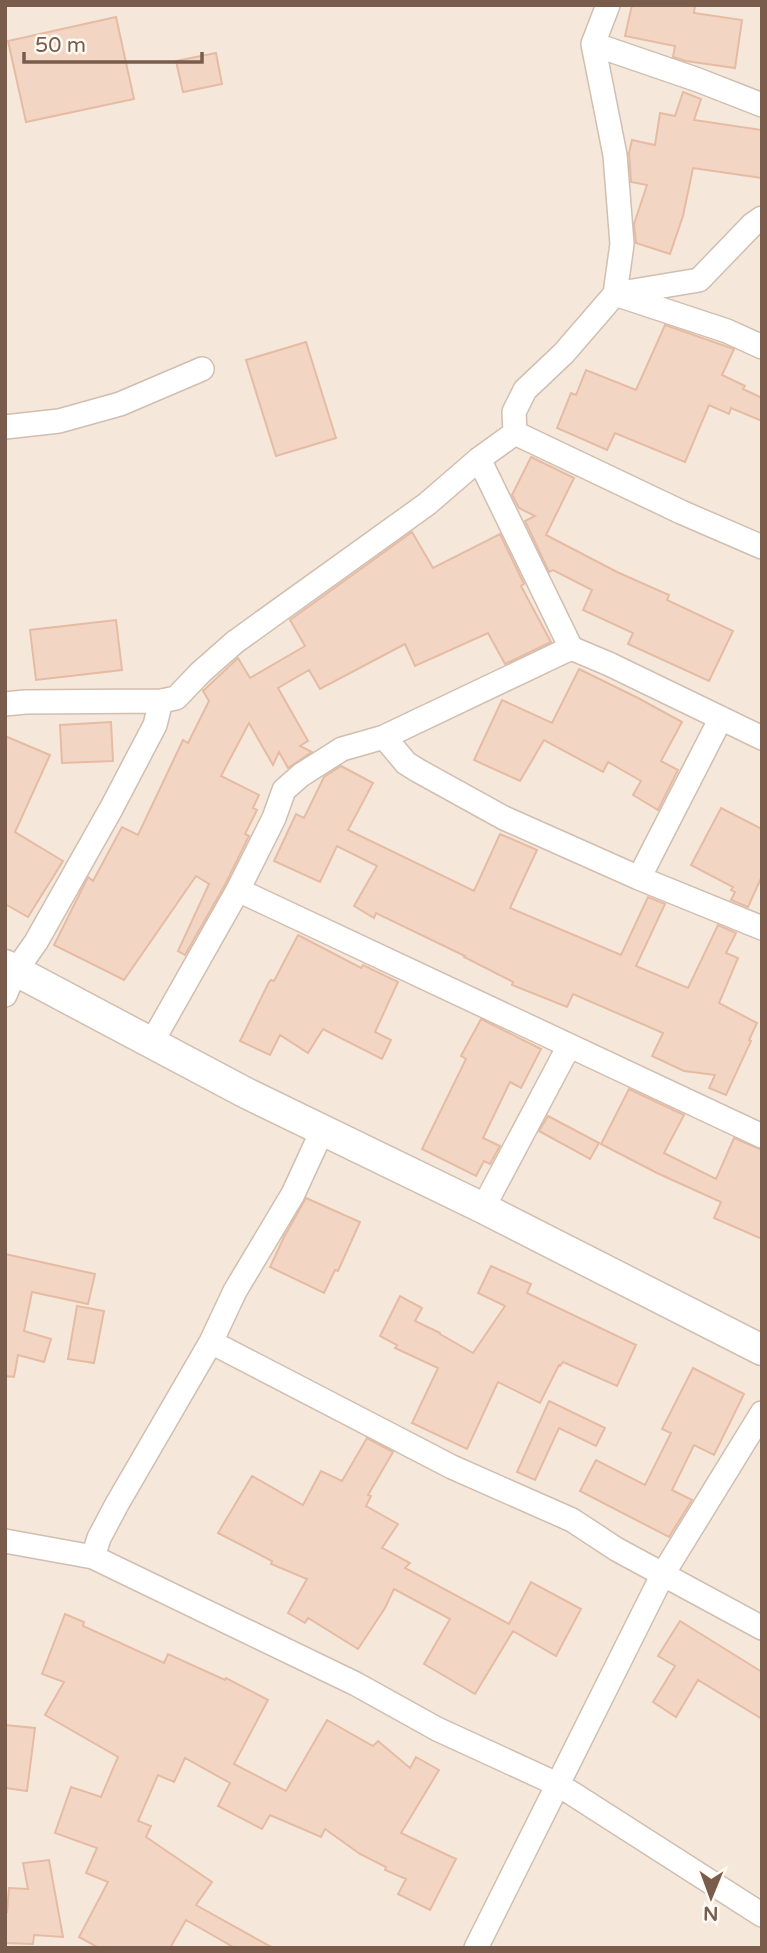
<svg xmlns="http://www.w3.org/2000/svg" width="767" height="1953" font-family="'Varela Round',sans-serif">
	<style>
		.residential { fill: #f5e8da }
		.building { fill: #f3d5c3; stroke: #e6bba3; stroke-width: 2 }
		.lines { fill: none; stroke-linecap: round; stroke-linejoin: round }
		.minor-casing { stroke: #d1beb0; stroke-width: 26 }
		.tertiary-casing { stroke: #d1beb0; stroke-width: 33 }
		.minor { stroke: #fff; stroke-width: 23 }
		.tertiary { stroke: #fff; stroke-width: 30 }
	</style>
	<rect width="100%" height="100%" fill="#fdf6ec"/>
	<path class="residential" d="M5,5H762V1948H5Z"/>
	<path class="building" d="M632,5H695L694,13L742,20L735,68L686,61L673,57L675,46L625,36Z
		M116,17L134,99L26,122L8,41Z
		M216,53L222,84L183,92L176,61Z
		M683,92L701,99L694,120L762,130V178L693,168L683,216L670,254L636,243L634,224L647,185L631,182L629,153L632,140L655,145L660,113L675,116Z
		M665,325L734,349L722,375L745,386L743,389L762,398V421L731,408L729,414L709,405L685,462L615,433L607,450L557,428L571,393L576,395L586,370L636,390Z
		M306,342L336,438L276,456L246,360Z
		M531,457L574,478L546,535L617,572L669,595L667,600L733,631L709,681L628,644L633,633L583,610L592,590L553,570L549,572L525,521L535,516L519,508L512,495Z
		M412,532L433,568L500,534L524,584L521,586L551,642L505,664L488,633L415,666L405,644L320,689L309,670L278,688L308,741L300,746L312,752L288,768L279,752L273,765L249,723L221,776L259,795L253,808L257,810L245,834L249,836L226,883L185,955L178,951L209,884L196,876L124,980L54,945L88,877L93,881L122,827L138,835L183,740L188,743L209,701L203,691L238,658L250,678L305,646L290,620Z
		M116,620L122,670L36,680L30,630Z
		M579,669L638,698L682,722L661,761L678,770L658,810L633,795L641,781L608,762L603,772L544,740L520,781L474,760L502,700L552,723Z
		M111,722L113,761L62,763L60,725Z
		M5,736L50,755L15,832L63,861L28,917L5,904Z
		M341,766L373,783L348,830L474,891L500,834L537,850L510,908L621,955L648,897L665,904L636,966L688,988L718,925L736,933L726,953L738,958L719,1003L757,1023L749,1040L751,1041L726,1095L709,1088L715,1075L684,1071L652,1056L663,1033L573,994L567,1007L512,985L513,982L464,957L465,956L376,913L374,918L354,906L377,866L337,846L320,882L274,861L296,814L304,818L324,777Z
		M721,808L762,829V876L748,907L731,900L735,892L731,890L733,887L691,865Z
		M298,935L361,968L363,965L398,982L375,1032L391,1040L382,1059L323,1029L308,1053L280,1035L270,1055L240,1041L269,982L271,980L274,981Z
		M481,1019L541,1049L521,1088L510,1082L483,1138L500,1146L490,1164L484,1161L476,1176L422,1149L466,1059L461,1056Z
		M629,1089L684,1115L664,1153L716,1179L734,1138L762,1150V1239L714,1218L721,1202L657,1173L601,1144Z
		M548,1116L599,1143L590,1159L539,1131Z
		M306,1198L360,1222L338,1271L335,1270L324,1293L270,1267L284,1237Z
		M5,1254L95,1274L88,1304L32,1292L24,1331L51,1339L44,1362L18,1355L14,1377L5,1376Z
		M491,1266L531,1284L527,1293L636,1345L617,1386L563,1362L560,1366L559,1365L540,1403L498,1382L467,1449L412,1423L438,1368L395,1348L397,1345L380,1336L400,1296L422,1308L415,1321L440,1333V1334L473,1353L505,1306L478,1293Z
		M77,1306L104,1311L94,1363L68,1359Z
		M693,1368L744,1394L714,1455L694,1445L672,1490L692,1500L669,1537L580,1491L596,1460L645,1485L671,1433L662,1429Z
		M549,1401L605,1428L596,1446L559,1428L535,1480L517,1472Z
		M367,1438L393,1452L368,1495L371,1496L366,1506L398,1524L382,1548L410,1563L405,1568L509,1624L531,1582L581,1609L556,1656L513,1631L475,1694L424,1664L450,1619L394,1589L385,1608L358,1649L308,1618L305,1623L288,1613L307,1579L271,1564L272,1561L218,1533L252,1476L303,1505L321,1471L342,1481Z
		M65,1614L84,1622L83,1626L164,1663L168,1654L225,1680L226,1678L268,1700L234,1764L286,1791L327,1720L373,1746L378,1741L410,1768L416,1757L439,1770L401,1833L456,1859L430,1910L398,1894L406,1879L385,1870L386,1867L360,1854L325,1829L321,1837L270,1815L262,1829L218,1806L230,1783L185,1758L174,1782L158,1775L138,1821L151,1826L146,1837L212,1882L196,1905L273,1948H235L186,1920L170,1948H99L79,1937L108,1882L86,1873L97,1848L55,1833L71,1787L101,1797L118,1757L45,1715L64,1682L42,1674Z
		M680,1621L762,1672V1719L698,1680L676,1717L653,1702L675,1666L658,1656Z
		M5,1725L35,1728L27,1791L5,1788Z
		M49,1860L63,1937L34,1935L33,1944L5,1943V1912H7L9,1888L28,1889L23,1863Z"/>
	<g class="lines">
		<defs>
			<path id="minor" d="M608,5L593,44L615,155L622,244L615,294L727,331L762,347
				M593,44L698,80L762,105
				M5,427L59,421L120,404L202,369
				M515,433L681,512L762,547
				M479,459L571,648L609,664L762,738
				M5,704L25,702L161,701
				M384,737L571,648
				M639,878L721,718
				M238,890L762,1136
				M5,995L15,972L36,942L111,809L155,725L161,701L176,698L201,672L235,642L427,504L479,459L515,433L514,412L525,390L564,353L615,294L699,280L752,225L762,218
				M152,1042L238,890L274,818L284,790L301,775L342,749L384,737L406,763L417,770L504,818L639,878L762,928
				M483,1208L569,1046
				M211,1342L452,1467L572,1520L616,1549L762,1628
				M5,1541L93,1557L356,1684L437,1729L559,1785L762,1915
				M93,1557L99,1538L117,1504L211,1342L235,1291L293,1194L322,1131
				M476,1948L663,1574L762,1413"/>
			<path id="tertiary" d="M5,965L246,1093L483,1208L762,1350"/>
		</defs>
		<use href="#minor" class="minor-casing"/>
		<use href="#tertiary" class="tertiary-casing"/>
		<use href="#minor" class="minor"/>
		<use href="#tertiary" class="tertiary"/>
	</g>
	<rect width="767" height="1953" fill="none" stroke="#7a5c4d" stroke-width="14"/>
	<g transform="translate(711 1897) rotate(181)" stroke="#fffaf3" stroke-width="5" paint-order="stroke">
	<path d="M0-5L12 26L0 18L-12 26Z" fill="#7a5c4d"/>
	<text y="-10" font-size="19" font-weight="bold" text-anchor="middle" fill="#7a5c4d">N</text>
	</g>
	<path d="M24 52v10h178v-10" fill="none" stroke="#7a5c4d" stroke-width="3.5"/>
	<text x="35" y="52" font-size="21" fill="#7a5c4d" stroke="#fffaf3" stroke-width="5" paint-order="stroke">50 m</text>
</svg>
